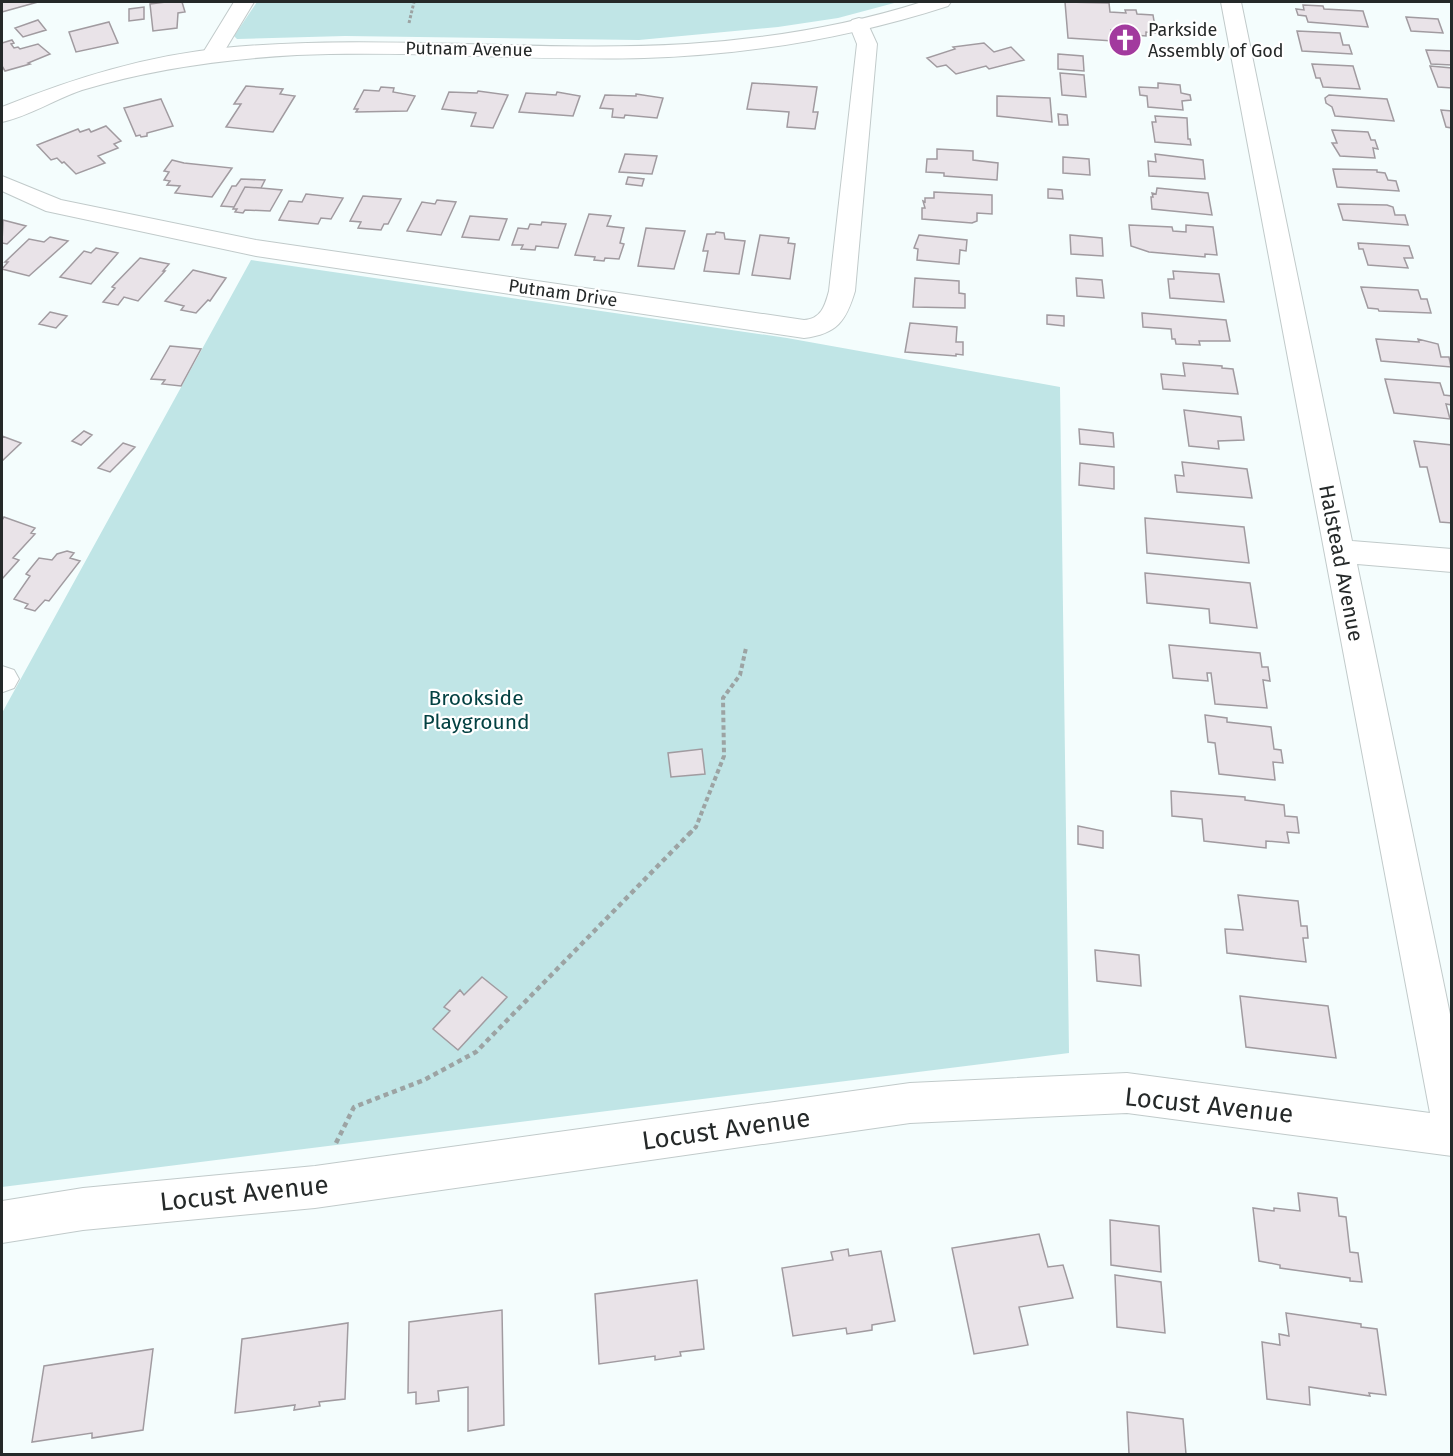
<svg xmlns="http://www.w3.org/2000/svg" width="1453" height="1456" font-family="'Fira Sans',sans-serif">
	<style>
		.green { fill: #c0e5e6 }
		.building { fill: #e9e3e8; stroke: #a19ba0; stroke-width: 1.5 }
		.lines { fill: none; stroke-linecap: round; stroke-linejoin: round }
		.minor-casing { stroke: #c1caca; stroke-width: 2 }
		.tertiary-casing { stroke: #c1caca; stroke-width: 2 }
		.path-far2 { stroke: #9ca3a3; stroke-width: 3; stroke-dasharray: 3 2; stroke-linecap: butt }
		.path-far1 { stroke: #9ca3a3; stroke-width: 4; stroke-dasharray: 4.5 3; stroke-linecap: butt }
		.path { stroke: #9ca3a3; stroke-width: 4.5; stroke-dasharray: 5 4; stroke-linecap: butt }
		.minor { fill: #fff; fill-rule: evenodd }
		.tertiary { fill: #fff; fill-rule: evenodd }
		.labels { text-anchor: middle; stroke-width: 4.5; stroke-linejoin: round; paint-order: stroke }
		.far-poi-label { font-size: 18px; fill: #252929; stroke: #fff; text-anchor: start }
		.far-street-label { font-size: 18px; fill: #252929; stroke: #fff }
		.street-label { font-size: 21px; fill: #252929; stroke: #fff }
		.park-label { font-size: 21px; fill: #034142; stroke: #fff }
		.near-street-label { font-size: 26px; fill: #252929; stroke: #fff }
	</style>
	<rect width="100%" height="100%" fill="#f4fdfd"/>
	<path class="green" d="M257,2H898L838,18L778,27L639,40L345,36L237,39L234,36Z
		M251,260L787,338L1060,387L1069,1053L2,1187V713Z"/>
	<path class="building" d="M2,2H38L2,12Z
		M166,2H182L185,12L178,13L177,28L153,31L150,4Z
		M1065,2L1109,3L1110,12L1126,13L1125,10H1136L1137,14L1153,15L1156,33L1146,32V36L1135,35V31L1111,30L1113,41L1068,38Z
		M1303,5L1323,6L1324,9L1363,11L1368,27L1308,22L1306,16L1298,15L1296,9L1304,10Z
		M144,7V19L129,21V9Z
		M1406,17L1438,19L1443,33L1411,31Z
		M38,20L46,30L23,37L15,28Z
		M109,22L118,43L76,52L69,32Z
		M1297,31L1340,33L1343,45H1349L1352,54L1302,51Z
		M12,40L14,43L11,44L14,48L18,47L20,49L38,44L50,54L28,63L30,64L5,71L2,66V43Z
		M984,43L994,52L1011,47L1024,60L989,69L986,66L956,74L946,65L937,67L927,58L955,49L953,47Z
		M1426,50L1452,51V65L1431,64Z
		M1058,54L1083,56L1084,71L1058,69Z
		M1312,64L1353,66L1360,89L1323,87L1320,78H1316Z
		M1430,66L1452,68V88L1438,87Z
		M1060,73L1084,75L1086,97L1062,95Z
		M752,83L817,87L813,112H818L815,129L787,127L789,112L747,109Z
		M1158,83L1180,85L1181,93L1190,95L1191,100L1182,101L1183,110L1148,107L1147,96L1140,95L1139,87L1158,88Z
		M246,86L283,89L280,94L295,96L273,132L226,127L241,104H234Z
		M381,87L394,88L393,92L415,96L407,111L356,112L358,109H354L364,90L379,91Z
		M478,91L508,95L493,128L471,126L476,113L442,109L449,92L477,93Z
		M557,92L580,96L573,116L519,112L526,93L556,95Z
		M636,94L663,98L657,118L625,115L624,118L612,117L613,109L600,108L605,95L636,96Z
		M1329,95L1387,99L1394,121L1335,116L1332,107L1326,103L1325,98Z
		M997,96L1050,98L1052,122L997,116Z
		M161,99L173,126L147,133V136L141,137L140,135L136,136L124,108Z
		M1441,110L1452,111V128L1446,127Z
		M1058,114L1067,115L1068,125H1059Z
		M1155,116L1187,118L1188,139H1190L1191,145L1155,142L1152,122H1156Z
		M106,126L121,141L114,144L118,148L98,156L105,163L76,174L64,162L62,163L57,158L51,160L37,145L78,129L80,132L89,129L91,132Z
		M1332,130L1368,132L1371,140H1375L1378,149L1373,148L1375,158L1340,156L1332,143H1337Z
		M937,149L973,151V160L998,163L997,180L944,176V173L926,172L927,159H937Z
		M625,154L657,156L652,174L619,172Z
		M1155,154L1203,160L1205,179L1149,176L1148,161L1156,162Z
		M1063,157L1089,159L1090,175L1063,173Z
		M172,160L184,163L232,168L212,197L175,193L180,186L167,185L170,181L164,180L169,172L164,171Z
		M1333,169L1377,170V172L1385,173L1388,180L1396,181L1399,191L1337,187Z
		M628,177L644,179L642,186L626,184Z
		M241,179L265,180L261,188L245,187L234,207L221,206L232,186H236Z
		M245,187L261,188L282,190L270,211L245,210L243,213L235,212L237,209H233Z
		M1157,188L1208,193L1212,215L1152,209L1151,197H1153L1152,193L1156,194Z
		M1048,189L1062,190L1063,199L1048,198Z
		M934,192L992,195V214L977,213V221L972,223L922,219V208H925L923,201L925,202V198H934Z
		M306,194L343,198L331,219L321,218L318,224L279,220L289,201L302,202Z
		M363,196L401,199L388,224H384L381,230L358,228L361,222L350,221Z
		M437,200L456,202L441,235L407,231L422,202L435,204Z
		M1338,204L1387,205L1393,207L1395,215H1405L1408,225L1343,220Z
		M589,214L611,216L607,226L624,228L620,243L624,244L619,259L605,258L604,261L594,260L595,257L575,255Z
		M470,216L507,219L499,240L462,237Z
		M3,220L26,226L7,244L2,243Z
		M542,222L566,224L558,248L536,246L535,250L521,249L523,245H512L518,228L528,229L530,224L541,225Z
		M1129,225L1172,227L1173,231L1186,232V225L1213,227L1217,255L1205,254V257L1149,252L1131,246Z
		M646,228L685,231L674,269L638,266Z
		M716,232L724,233L725,239L745,241L739,274L704,271L708,251H703L707,234H715Z
		M760,235L789,238L788,243L795,244L790,279L752,275Z
		M919,235L967,240L966,251L960,250L959,264L917,260L918,249L914,248Z
		M1070,235L1102,238L1103,256L1071,254Z
		M50,237L68,241L29,276L2,269L8,262H5L29,239L44,242Z
		M1358,243L1409,246L1413,258H1404L1408,268L1368,265L1363,249H1359Z
		M96,248L118,253L91,284L60,277L84,251L91,253Z
		M140,258L169,264L163,271H165L138,301L124,297L118,305L103,302L115,288L112,287Z
		M193,270L226,278L210,301L208,300L196,313L181,310L184,306L165,301Z
		M1173,271L1219,274L1224,302L1170,298L1168,279H1174Z
		M915,278L959,281V293L965,294V308L913,307Z
		M1076,278L1102,280L1104,298L1077,296Z
		M1361,287L1418,290L1421,299H1427L1431,313L1379,311L1378,309L1368,308Z
		M50,312L67,316L56,328L39,324Z
		M1142,313L1226,320L1230,341H1199L1200,345L1176,344L1175,339H1172L1171,329L1143,327Z
		M1047,315L1064,316V326L1047,324Z
		M910,323L957,327L956,342H963V355L956,354V356L905,352Z
		M1376,339L1419,342L1418,339L1438,344L1441,357H1449L1451,367L1381,361Z
		M170,346L201,349L181,386L162,384L165,380L151,379Z
		M1183,363L1222,366V368L1233,369L1238,394L1163,389L1161,374L1185,376Z
		M1385,379L1440,383L1444,395L1452,396V405L1446,404L1450,419L1394,413Z
		M1184,410L1241,417L1244,440L1218,441L1219,449L1189,446Z
		M1079,429L1113,433L1114,447L1080,444Z
		M84,431L92,435L81,445L72,441Z
		M2,436L21,443L2,461Z
		M1414,441L1452,445V523L1440,522L1427,467H1420Z
		M123,443L135,447L110,472L98,468Z
		M1182,462L1247,469L1252,498L1177,492L1175,475L1184,476Z
		M1080,463L1114,467V489L1079,485Z
		M4,517L35,528L31,533L35,534L13,558L19,560L2,579V520Z
		M1145,518L1244,527L1249,563L1147,553Z
		M67,551L74,553L70,558L80,561L49,601L45,600L35,611L25,608L28,604L14,599L30,576L26,574L39,558L52,560L57,554Z
		M1145,573L1250,583L1257,628L1210,623L1209,609L1147,603Z
		M1169,645L1260,653L1262,667H1268L1270,681L1263,680L1267,708L1215,704L1211,673H1207L1208,681L1173,678Z
		M1205,715L1227,718V722L1271,727L1274,749L1281,750L1283,763L1273,762L1275,780L1219,774L1215,743L1208,742Z
		M702,749L705,774L671,777L668,753Z
		M1171,791L1245,797V800L1284,805L1285,816L1297,817L1299,833L1287,832L1289,843L1266,841V848L1204,841L1202,819L1172,816Z
		M1078,826L1103,831V848L1078,844Z
		M1238,895L1298,901L1301,926H1307L1308,938H1303L1306,962L1227,953L1225,929L1243,930Z
		M1095,950L1139,955L1141,986L1097,981Z
		M482,977L507,997L458,1050L433,1029L450,1011L444,1007L460,990L464,995Z
		M1240,996L1328,1006L1336,1058L1246,1047Z
		M1298,1193L1337,1198L1339,1216L1346,1217L1350,1252L1358,1253L1362,1282L1350,1281V1278L1280,1268V1265L1259,1261L1253,1208L1274,1211V1208L1300,1211Z
		M1110,1220L1159,1226L1161,1272L1111,1265Z
		M1039,1234L1048,1267L1063,1265L1073,1298L1019,1307L1028,1345L974,1354L952,1248Z
		M848,1249L849,1256L881,1251L895,1321L872,1325V1330L847,1334L846,1328L793,1336L782,1268L833,1260L831,1252Z
		M1115,1275L1161,1282L1165,1333L1117,1327Z
		M697,1280L704,1349L680,1352L681,1356L655,1360V1356L599,1364L595,1294Z
		M502,1310L504,1425L468,1431V1387L438,1391L439,1401L416,1404V1392L408,1393L409,1322Z
		M1286,1313L1361,1324V1327L1377,1329L1386,1395L1369,1393L1370,1396L1309,1387L1310,1405L1267,1399L1262,1342L1280,1345L1279,1334L1289,1336Z
		M348,1323L345,1399L319,1402L320,1406L294,1410L295,1405L235,1413L242,1339Z
		M153,1349L143,1430L92,1438V1433L32,1442L44,1366Z
		M1127,1412L1183,1419L1186,1454H1129Z"/>
	<g class="lines">
		<defs>
			<path id="minor" d="M234,2H254L219,60L212,62L205,60L201,56Z
				M1221,2H1241L1352,541L1452,549V572L1357,564L1452,1024V1156L1127,1113L910,1123L315,1208L83,1230L2,1243V1201L83,1188L315,1166L910,1083L1127,1073L1430,1113Z
				M859,18L866,20L877,44L855,291C846,321 837,334 804,338L256,256L46,211L2,191V176L61,200L256,240L804,320C821,319 825,306 829,291L857,44L849,24L852,20Z
				M2,666L14,670L19,679L14,688L3,692Z"/>
			<path id="tertiary" d="M922,2H951L948,6C849,38 748,55 644,58C528,61 412,50 297,55C224,59 152,69 82,90C55,99 30,116 2,122V107C74,78 145,56 223,48C378,33 532,53 687,44C767,39 846,26 922,2Z"/>
		</defs>
		<use href="#minor" class="minor-casing"/>
		<use href="#tertiary" class="tertiary-casing"/>
		<path class="path-far2" d="M409,23L414,2"/>
		<path class="path-far1" d="M689,834L696,827L724,756L723,698L740,675L746,648"/>
		<path class="path" d="M336,1143L354,1107L424,1080L476,1052L691,832"/>
		<use href="#minor" class="minor"/>
		<use href="#tertiary" class="tertiary"/>
	</g>
	<defs>
		<symbol id="church-disc" viewBox="-11 -11 22 22"><circle r="9.5" fill="#a23a9e" stroke="#fff"/><path d="M-1.2-6h2.4v3.5h3.3v2.4h-3.3V6h-2.4V-.1h-3.3v-2.4h3.3Z" fill="#fff"/></symbol>
	</defs>
	<g fill-rule="evenodd">
		<use href="#church-disc" x="1106" y="21" width="38" height="38"/>
	</g>
	<g class="labels">
		<g class="far-poi-label">
			<text x="1148" y="36">Parkside<tspan x="1148" dy="21">Assembly of God</tspan></text>
		</g>
		<g class="far-street-label">
			<text transform="translate(469 49) rotate(1)" y="6">Putnam Avenue</text>
			<text transform="translate(563 293) rotate(8)" y="6">Putnam Drive</text>
		</g>
		<g class="street-label">
			<text transform="translate(1341 563) rotate(79)" y="7">Halstead Avenue</text>
		</g>
		<g class="park-label">
			<text x="476" y="705">Brookside<tspan x="476" dy="24">Playground</tspan></text>
		</g>
		<g class="near-street-label">
			<text transform="translate(1209 1105) rotate(6)" y="9">Locust Avenue</text>
			<text transform="translate(726 1129) rotate(-8)" y="9">Locust Avenue</text>
			<text transform="translate(244 1193) rotate(-6)" y="9">Locust Avenue</text>
		</g>
	</g>
	<rect width="1453" height="1456" fill="none" stroke="#252929" stroke-width="6"/>
</svg>
